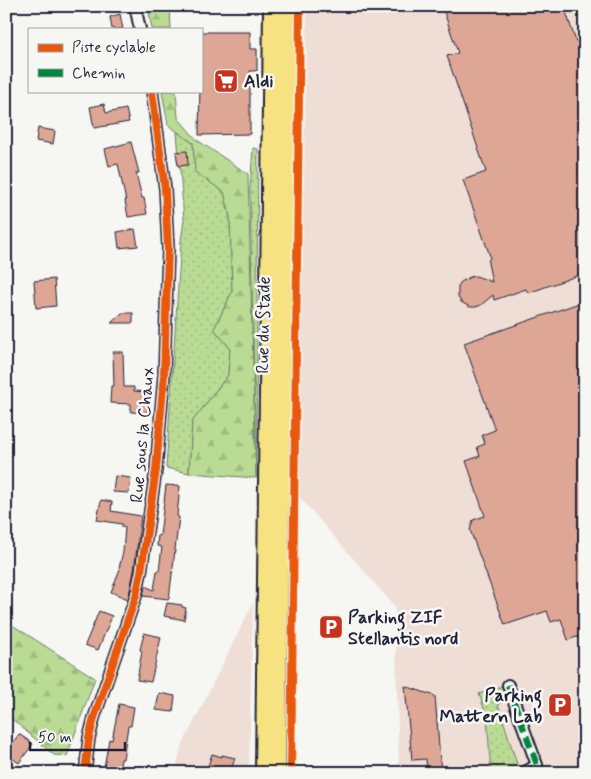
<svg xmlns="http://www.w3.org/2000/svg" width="591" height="779" font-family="Mynerve,sans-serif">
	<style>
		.built { fill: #efded6 }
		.grass { fill: url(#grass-dots); stroke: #6e7e68 }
		.forest { fill: url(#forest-firs); stroke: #6e7e68 }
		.building { fill: #dea795; stroke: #22223b }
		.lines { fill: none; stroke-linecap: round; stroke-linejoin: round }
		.minor-casing { stroke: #22223b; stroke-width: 14 }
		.primary-casing { stroke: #22223b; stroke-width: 20 }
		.minor { stroke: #f6f6f2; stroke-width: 10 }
		.primary { stroke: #f6e281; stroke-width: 16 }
		.quiet { stroke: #00873e; stroke-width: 6; stroke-dasharray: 12 6; stroke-linecap: butt }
		.cycleway-casing { stroke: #f6f6f2; stroke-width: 11 }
		.cycleway { stroke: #e8590c; stroke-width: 8 }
		.labels { text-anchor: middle; stroke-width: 5; stroke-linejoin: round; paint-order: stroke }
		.poi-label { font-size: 18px; font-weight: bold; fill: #22223b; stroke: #f6f6f2; text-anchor: start }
		.street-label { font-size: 18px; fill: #22223b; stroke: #f6f6f2 }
	</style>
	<defs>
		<pattern id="grass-dots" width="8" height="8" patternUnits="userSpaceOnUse" patternTransform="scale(1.25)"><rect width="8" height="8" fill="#badb94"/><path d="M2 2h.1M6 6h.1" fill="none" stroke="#a0bc80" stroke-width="1.8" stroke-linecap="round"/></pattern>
		<pattern id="forest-firs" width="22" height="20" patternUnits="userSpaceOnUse" patternTransform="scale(1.25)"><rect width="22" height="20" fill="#badb94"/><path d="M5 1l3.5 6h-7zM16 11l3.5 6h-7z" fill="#a0bc80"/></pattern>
	</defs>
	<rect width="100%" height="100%" fill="#f6f6f2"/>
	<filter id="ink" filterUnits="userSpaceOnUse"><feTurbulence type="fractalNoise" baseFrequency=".02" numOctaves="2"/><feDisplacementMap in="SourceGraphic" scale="10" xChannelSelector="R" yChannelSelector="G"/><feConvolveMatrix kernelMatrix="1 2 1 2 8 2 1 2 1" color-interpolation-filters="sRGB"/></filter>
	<g filter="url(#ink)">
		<path class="built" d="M307,6H585V773H399L395,607L298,495Z
			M253,603L249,773H175L181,748Z"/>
		<path class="grass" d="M177,132L193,143L196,172L224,192L230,217L232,292L214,329L230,348L228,375L192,422L189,473L166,468L181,241L184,220Z
			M253,148L258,149L256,478L250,189Z
			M502,686L507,700L498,704L517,764L510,773H491L487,717L479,694Z"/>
		<path class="forest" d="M148,6H170L171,29H152Z
			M162,91H176L178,118L197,140L248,174L256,478L189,473L192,422L228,375L230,348L214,329L232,292L230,217L224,192L195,172L193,143L168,125Z
			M6,621L95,678L67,756L54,755L6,714Z"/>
		<path class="building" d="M442,6H564L576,42L585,39V273L528,293L526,289L494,300L493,295L481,305L476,307H470L461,302L458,297V286L461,282L470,277L476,276L492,282L488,263L490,256L463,180L486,172L447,56L458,53Z
			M120,14L123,29H112L110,17Z
			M201,32H250V49H257V71H250V134L199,135Z
			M104,104L106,113L126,109L129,122L94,128L90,107Z
			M38,128L55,131L53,144L36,141Z
			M131,142L139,173H136L142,198H144L147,214L128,217L125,201H126L118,164L109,166L105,149Z
			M187,151L188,165L178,166L176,152Z
			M135,229L138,246L119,248L117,232Z
			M54,279L56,306L36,308L34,281Z
			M585,301V634L568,640L561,619L551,622L547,611L505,625L470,530L473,520L485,516L466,461L480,456L477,447L485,444L482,435L495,430L464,343Z
			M122,313H133V323H111Z
			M113,352H123L124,387H134V391L148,392L147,413L131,412V404L110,403L111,386H114Z
			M115,476L131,478L129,493L113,492Z
			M166,485L180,486L177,516L179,517L169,599L143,596L145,586L154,590L157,571H159L162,547L157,546L158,535L160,536Z
			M101,500L112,502L111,511L141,516L134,571L128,599L111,592L120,569L119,568L123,552L125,527H122V524L97,520Z
			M167,603L182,605V607L186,608L184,620L164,616Z
			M99,611L112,616L98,650L85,645Z
			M144,633L161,637L151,682L137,680L142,651L140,650Z
			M405,686L435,696L441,773H427L426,759L412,760Z
			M159,693L175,696L173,712L156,710Z
			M119,704L134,707L131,726H128L123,759H121L119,773H103L109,739L112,740Z
			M19,734L33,744L19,763L6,754V752Z
			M212,754L222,757V755L235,758L230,773H219L207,769Z"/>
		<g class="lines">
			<defs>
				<path id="minor" d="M135,6L140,29
					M508,685L537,765L523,773
					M85,773L89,738L94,718L136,596L141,572L156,470L164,375L168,248L165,189L152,91"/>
				<path id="primary" d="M264,773L272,6
					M277,773L288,6"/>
			</defs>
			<use href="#minor" class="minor-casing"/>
			<use href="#primary" class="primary-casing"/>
			<use href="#minor" class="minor"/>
			<use href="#primary" class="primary"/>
			<path class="quiet" d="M508,685L537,765L523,773"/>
			<defs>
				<path id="cycleway" d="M85,773L89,738L94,718L136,596L141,572L156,470L164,375L168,248L165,189L152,91
					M291,773L300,6"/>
			</defs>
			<use href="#cycleway" class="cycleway-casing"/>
			<use href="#cycleway" class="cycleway"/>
		</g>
	</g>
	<defs>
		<symbol id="supermarket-square" viewBox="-11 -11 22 22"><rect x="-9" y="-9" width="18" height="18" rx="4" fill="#c8321e" stroke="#f6f6f2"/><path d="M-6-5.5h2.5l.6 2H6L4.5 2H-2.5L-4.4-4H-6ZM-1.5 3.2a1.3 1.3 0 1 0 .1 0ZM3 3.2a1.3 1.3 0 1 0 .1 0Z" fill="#fff"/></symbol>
		<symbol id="parking-square" viewBox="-11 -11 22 22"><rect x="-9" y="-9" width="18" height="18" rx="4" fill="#c8321e" stroke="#f6f6f2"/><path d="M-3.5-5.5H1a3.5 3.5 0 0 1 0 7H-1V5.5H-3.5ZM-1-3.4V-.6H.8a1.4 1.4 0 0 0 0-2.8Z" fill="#fff"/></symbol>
	</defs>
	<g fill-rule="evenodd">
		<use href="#supermarket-square" x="212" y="67" width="28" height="28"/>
		<use href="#parking-square" x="317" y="613" width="28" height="28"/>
		<use href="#parking-square" x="546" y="691" width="28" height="28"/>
	</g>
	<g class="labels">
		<g class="poi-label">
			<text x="244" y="87">Aldi</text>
			<text x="348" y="623">Parking ZIF<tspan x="348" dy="21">Stellantis nord</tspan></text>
			<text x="542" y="701" text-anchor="end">Parking<tspan x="542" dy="21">Mattern Lab</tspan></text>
		</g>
		<g class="street-label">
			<text transform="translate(263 325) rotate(-89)" y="6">Rue du Stade</text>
			<text transform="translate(142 435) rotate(-85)" y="6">Rue sous la Chaux</text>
		</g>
	</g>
	<rect width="591" height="779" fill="none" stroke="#f6f6f2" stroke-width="25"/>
	<rect x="12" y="12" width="566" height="754" fill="none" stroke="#22223b" stroke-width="2" filter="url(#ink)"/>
	<rect x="28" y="28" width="175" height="65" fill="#f6f6f2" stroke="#a1a1a9"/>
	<rect x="38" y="44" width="25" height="8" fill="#e8590c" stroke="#a1a1a9"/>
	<text x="72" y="52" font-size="15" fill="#22223b">Piste cyclable</text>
	<rect x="38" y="69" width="25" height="8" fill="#00873e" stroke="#a1a1a9"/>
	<text x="72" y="78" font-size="15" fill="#22223b">Chemin</text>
	<path d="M30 742v8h95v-8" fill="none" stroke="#22223b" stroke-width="2.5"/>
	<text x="38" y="742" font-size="15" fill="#22223b" stroke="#f6f6f2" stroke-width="4" paint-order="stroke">50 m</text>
</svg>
